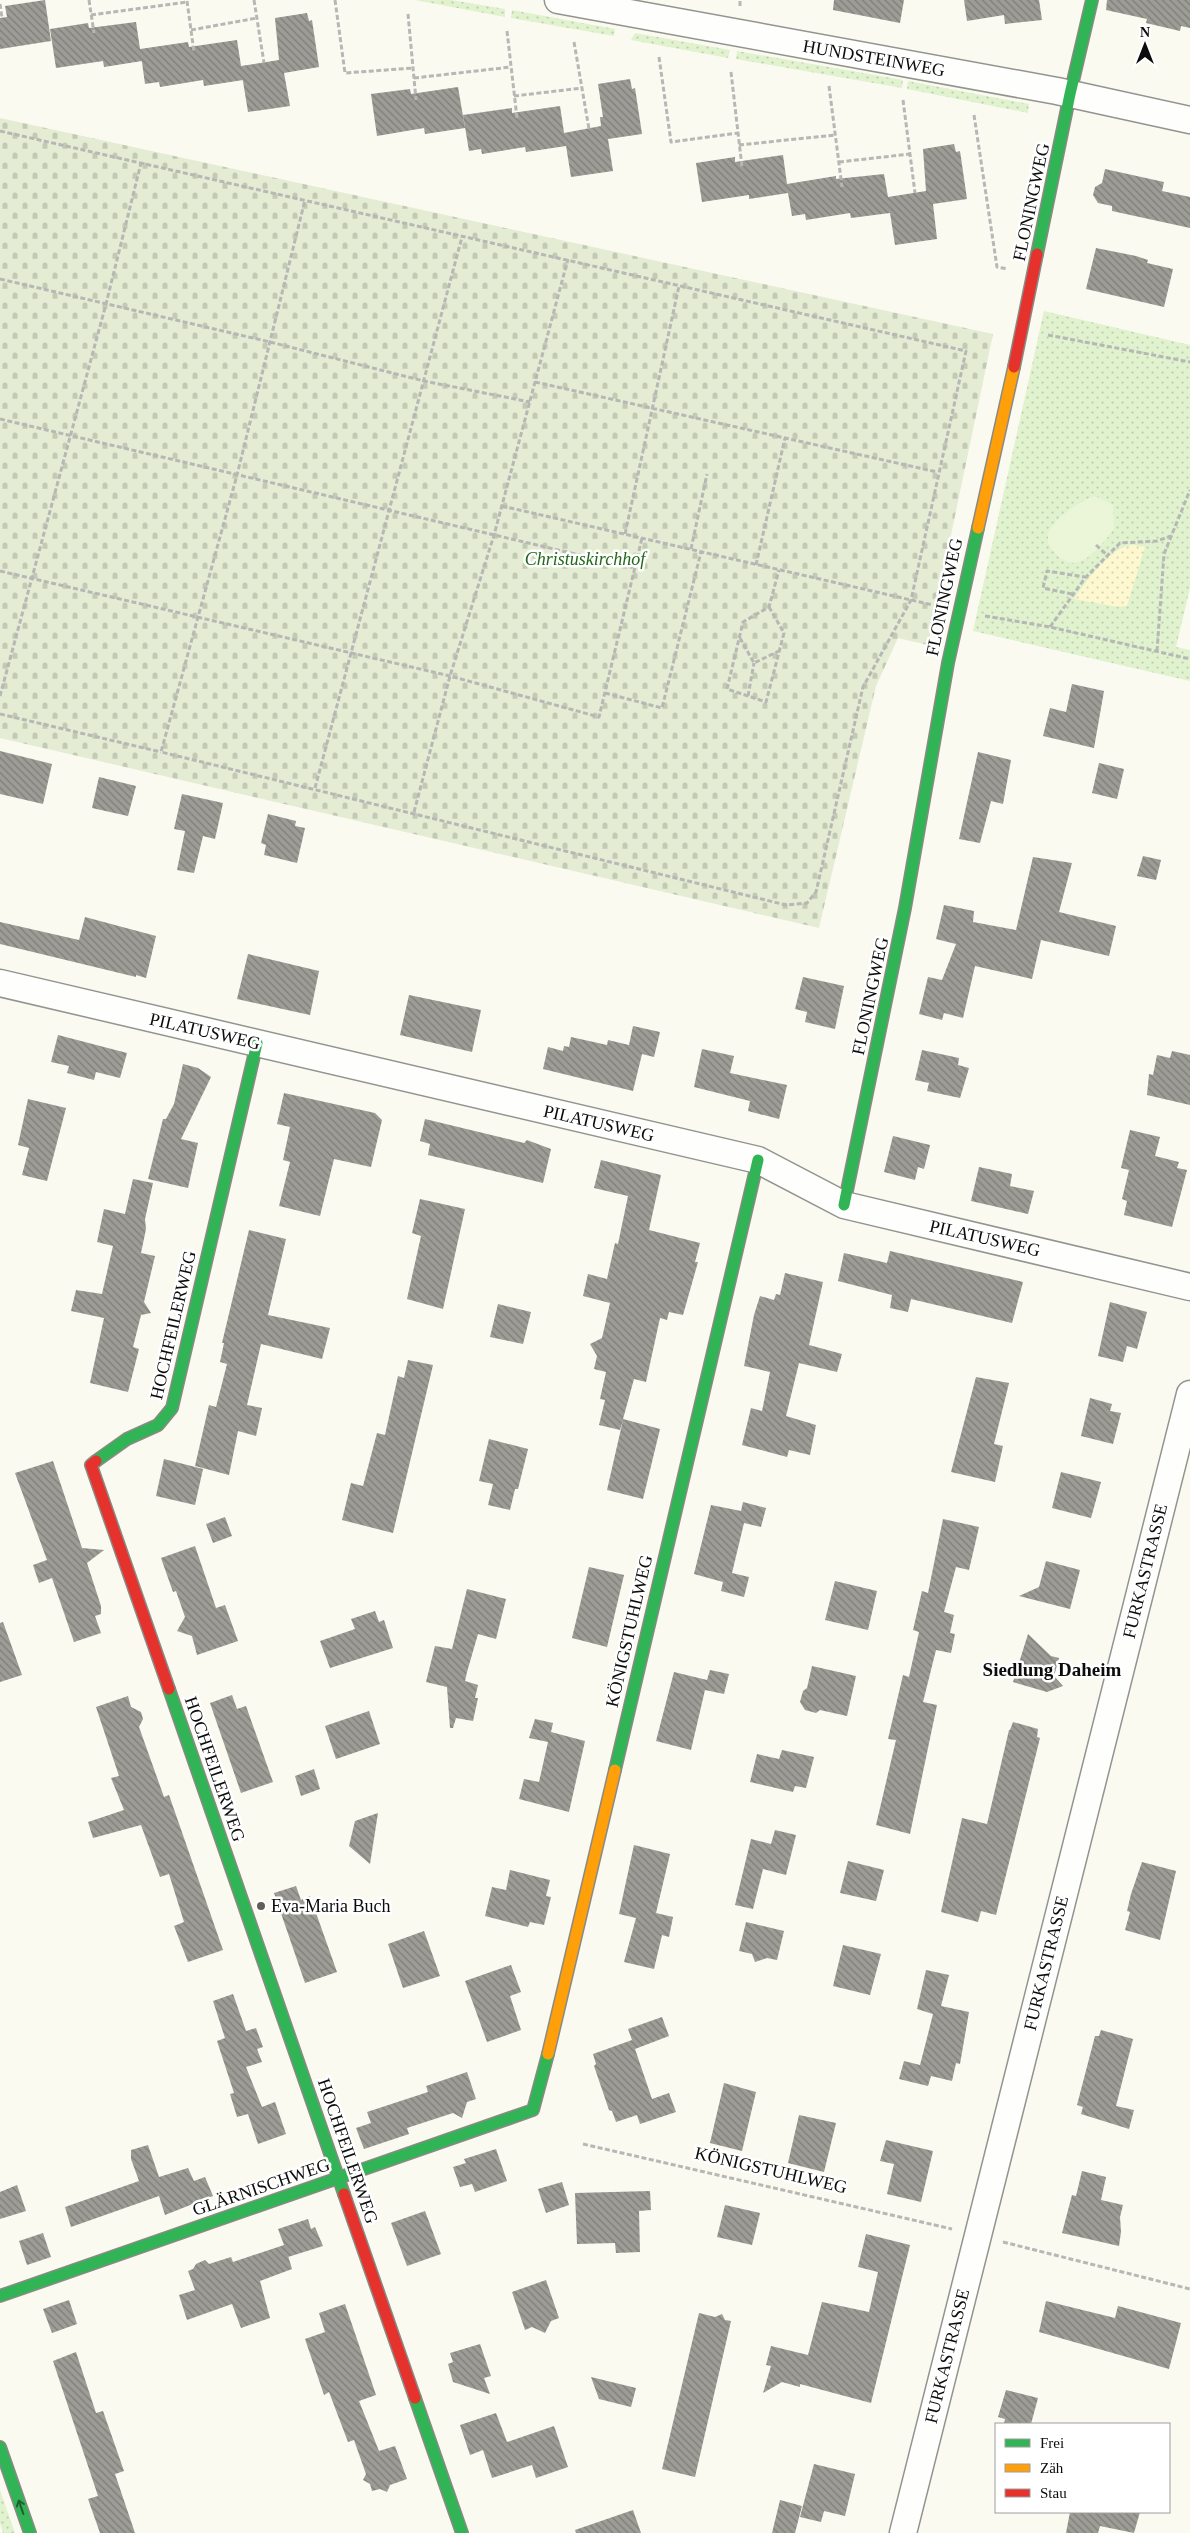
<svg xmlns="http://www.w3.org/2000/svg" width="1190" height="2533" font-family="Georgia,serif">
	<style>
		.grass { fill: url(#grass-dots) }
		.sand { fill: url(#sand-dots) }
		.cemetery { fill: url(#cemetery-stones) }
		.pitch { fill: #ebf6d8 }
		.building { fill: url(#building-back-hatch) }
		.lines { fill: none; stroke-linecap: round; stroke-linejoin: round }
		.street-casing { stroke: #93938f; stroke-width: 29 }
		.fast-casing { stroke: #8a8a85; stroke-width: 14 }
		.slow-casing { stroke: #8a8a85; stroke-width: 14 }
		.jam-casing { stroke: #8a8a85; stroke-width: 14 }
		.path { stroke: #b7b7b5; stroke-width: 3; stroke-dasharray: 5 2.5; stroke-linecap: butt }
		.street { stroke: #fefefd; stroke-width: 26 }
		.fast { stroke: #30b455; stroke-width: 11 }
		.slow { stroke: #ff9f0a; stroke-width: 11 }
		.jam { stroke: #e5322d; stroke-width: 11 }
		.oneway { stroke: #1e6030 }
		.poi-dot { fill: #5f5f5c; stroke: #fff; stroke-width: 2 }
		.labels { text-anchor: middle; stroke-width: 5; stroke-linejoin: round; paint-order: stroke }
		.street-label { font-size: 18px; fill: #0c0c0c; stroke: #fff }
		.park-label { font-size: 18px; font-style: italic; fill: #216818; stroke: #fff }
		.poi-label { font-size: 18px; fill: #0c0c0c; stroke: #fff; text-anchor: start }
		.neighbourhood-label { font-size: 19px; font-weight: bold; fill: #0c0c0c; stroke: #fff }
	</style>
	<defs>
		<pattern id="grass-dots" width="8" height="8" patternUnits="userSpaceOnUse" patternTransform="scale(1.25)"><rect width="8" height="8" fill="#e0f2ce"/><path d="M2 2h.1M6 6h.1" fill="none" stroke="#bfceb0" stroke-width="1.8" stroke-linecap="round"/></pattern>
		<pattern id="sand-dots" width="8" height="8" patternUnits="userSpaceOnUse" patternTransform="scale(1.25)"><rect width="8" height="8" fill="#fdf8cf"/><path d="M2 2h.1M6 6h.1" fill="none" stroke="#d8d3b1" stroke-width="1.8" stroke-linecap="round"/></pattern>
		<pattern id="cemetery-stones" width="16" height="16" patternUnits="userSpaceOnUse" patternTransform="scale(1.25)"><rect width="16" height="16" fill="#e4edd3"/><path d="M2 7V4a2 2 0 0 1 4 0v3zM10 15v-3a2 2 0 0 1 4 0v3z" fill="#c2cab4"/></pattern>
		<pattern id="building-back-hatch" width="6" height="6" patternUnits="userSpaceOnUse" patternTransform="scale(1.25)"><rect width="6" height="6" fill="#9d9c96"/><path d="M-1 5l2 2M0 0l6 6M5-1l2 2" fill="none" stroke="#7e7e79"/></pattern>
	</defs>
	<rect width="100%" height="100%" fill="#fafaf0"/>
	<path class="grass" d="M415,0H451L505,9V17Z
		M512,10L615,29L614,36L511,18Z
		M635,33L730,50L728,58L631,40Z
		M737,51L903,80L902,88L736,59Z
		M908,81L1029,104L1028,113L907,89Z
		M1044,311L1190,345V588L1176,647L1190,650V681L973,631Z
		M0,2490L15,2533H3L0,2523Z"/>
	<path class="sand" d="M1133,545L1145,547L1127,606L1118,607L1074,599C1085,582 1112,545 1133,545Z"/>
	<path class="cemetery" d="M0,118L993,334L928,645L898,638L876,686L819,928L0,738Z"/>
	<path class="pitch" d="M1095,496L1113,505L1114,529C1095,554 1071,583 1048,543C1048,540 1048,534 1049,531C1055,518 1081,500 1095,496Z"/>
	<path class="building" d="M45,0L51,41L0,49V18L7,17L5,6Z
		M834,0H904L900,23L833,10Z
		M964,0H1039L1042,20L1005,24L1004,15L967,21Z
		M1107,0H1190V28L1181,26L1180,31L1146,23L1147,19L1106,10Z
		M307,13L309,21L312,20L319,67L284,73L290,106L248,112L241,69L243,80L204,86L203,80L160,87L159,82L145,84L141,55L142,61L104,67L103,61L56,68L50,29L88,23L89,28L136,22L140,49L188,42L189,47L237,40L241,66L279,60L275,18Z
		M630,79L632,89L635,88L642,134L608,139L613,171L571,177L564,133L601,126L600,117H603L598,84Z
		M458,87L465,128L425,134L424,128L377,136L371,94L410,89L411,94Z
		M560,106L566,146L526,152L525,147L482,154L481,149L469,151L463,115L512,108V113Z
		M954,144L956,152L960,151L967,199L933,204L937,239L895,245L890,213L851,218L850,213L806,220L805,214L792,216L788,193L749,199V195L702,202L696,163L735,157V162L783,155L787,184L836,176V179L884,174L888,197L926,191L923,149Z
		M1105,169L1164,182L1162,191L1190,197V228L1112,211V206L1098,203L1093,195L1095,187L1102,183Z
		M1096,248L1136,256L1148,260L1147,263L1173,269L1164,307L1086,289Z
		M1072,684L1104,691L1094,748L1043,736L1050,708L1066,712Z
		M0,751L52,764L43,804L0,794Z
		M978,752L1011,760L1003,804L991,801L980,843L959,839Z
		M1099,763L1124,769L1117,799L1092,793Z
		M99,777L136,786L128,816L92,808Z
		M182,794L223,803L215,839L203,836L194,873L177,870L185,831L174,829Z
		M268,814L296,821L295,826L305,828L297,863L264,855L266,845L261,843Z
		M1143,856L1161,860L1156,880L1137,876Z
		M1033,857L1072,863L1059,912L1116,926L1109,956L1041,940L1032,979L975,966L963,1018L944,1013L942,1020L919,1014L928,977L942,980L956,944L936,939L944,905L974,911L973,922L1016,930Z
		M85,917L156,936L146,978L136,975V977L0,944V922L79,940Z
		M248,954L319,971L310,1015L237,999Z
		M803,977L844,986L835,1029L805,1022L807,1012L795,1009Z
		M409,995L481,1010L472,1052L400,1035Z
		M633,1026L660,1032L654,1057L642,1054L633,1091L543,1069L548,1047L563,1051L564,1046L569,1047L571,1037L607,1045L608,1040L629,1045Z
		M58,1035L127,1053L120,1078L96,1072L94,1080L67,1073L69,1066L51,1062Z
		M702,1049L734,1056L730,1073L787,1085L779,1119L748,1111L750,1101L694,1087Z
		M922,1050L959,1058L958,1065L969,1068L960,1098L927,1091L929,1083L915,1080Z
		M1172,1051L1190,1055V1105L1147,1095L1149,1074L1153,1075L1157,1055L1170,1058Z
		M183,1064L198,1068L211,1077L181,1139L198,1143L188,1188L148,1179L163,1119H166L174,1104Z
		M284,1093L375,1113L382,1120L371,1167L334,1159L320,1216L279,1206L290,1162L283,1160L290,1127L277,1124Z
		M28,1099L66,1108L47,1181L22,1175L29,1148L18,1145Z
		M425,1119L524,1143L527,1140L551,1149L543,1183L428,1155L430,1144L420,1141Z
		M1130,1130L1160,1137L1155,1156L1179,1162L1177,1168L1187,1170L1172,1227L1124,1215L1127,1201L1122,1199L1129,1170L1121,1168Z
		M893,1136L930,1145L924,1169L918,1167L915,1180L884,1172Z
		M601,1160L661,1175L649,1230L700,1243L695,1262H698L683,1315L669,1312L667,1320L660,1318L646,1382L634,1379L623,1419L660,1429L643,1499L607,1490L623,1420L620,1430L599,1425L605,1400L600,1399L606,1372L594,1369L597,1356L590,1344L602,1338L610,1303L583,1296L588,1274L607,1279L615,1243L618,1244L628,1196L594,1188Z
		M979,1167L1012,1174L1010,1186L1034,1191L1028,1214L971,1201Z
		M133,1179L153,1183L145,1219L146,1229L141,1253L155,1256L144,1302L151,1313L141,1315L133,1347L139,1349L128,1392L90,1383L104,1318L71,1311L76,1290L102,1294L113,1246L97,1242L104,1209L125,1214Z
		M420,1199L465,1209L443,1309L407,1299L421,1236L412,1233Z
		M249,1230L286,1239L268,1315L330,1328L322,1359L261,1344L247,1405L262,1408L256,1436L238,1431L229,1475L195,1466L209,1405L216,1407L227,1364L220,1362L224,1343H222Z
		M890,1251L1023,1282L1012,1323L911,1299L908,1312L890,1308L892,1295L838,1281L844,1253L887,1263Z
		M785,1273L823,1282L809,1345L842,1354L837,1372L799,1363L786,1416L816,1425L810,1455L789,1450L787,1457L742,1445L751,1408L762,1411L770,1372L744,1366L754,1315L760,1296L774,1300L776,1294L780,1295Z
		M1110,1302L1147,1312L1137,1349L1127,1346L1123,1362L1098,1356Z
		M498,1304L531,1312L523,1344L490,1337Z
		M408,1360L433,1365L393,1533L342,1520L351,1483L363,1486L377,1433L385,1435L398,1376L404,1378Z
		M976,1377L1009,1383L994,1444L1003,1446L995,1482L951,1472Z
		M1090,1398L1112,1404L1110,1411L1121,1413L1113,1444L1081,1436Z
		M489,1439L528,1449L518,1489H515L510,1510L488,1505L493,1484L479,1481Z
		M164,1459L203,1469L195,1505L156,1496Z
		M53,1461L82,1548L104,1550L87,1563L101,1606V1614L95,1616L101,1633L74,1642L52,1578L39,1583L33,1565L47,1560L15,1473Z
		M1061,1472L1101,1482L1091,1518L1052,1508Z
		M743,1502L766,1508L761,1527L744,1523L732,1573L749,1577L744,1597L721,1591L723,1582L694,1574L711,1505L741,1511Z
		M225,1517L232,1536L213,1543L206,1524Z
		M943,1519L979,1527L969,1570L956,1567L944,1612L954,1615L950,1633L955,1634L951,1653L936,1650L923,1702L937,1705L910,1834L876,1825L896,1740L888,1739L903,1675L909,1677L919,1632L913,1630L922,1591L928,1593Z
		M195,1546L216,1608L225,1605L238,1641L197,1655L192,1636L177,1631L185,1617L176,1591L173,1592L161,1558Z
		M1046,1561L1080,1570L1070,1609L1019,1596L1039,1587Z
		M589,1567L624,1575L607,1647L572,1638Z
		M835,1581L877,1591L868,1630L825,1620Z
		M467,1589L506,1599L496,1639L478,1634L467,1672L465,1681L478,1685L475,1698H478L473,1721L456,1718L453,1728H450L447,1687L426,1682L435,1646L452,1649Z
		M375,1611L379,1622L384,1620L393,1648L330,1668L320,1641L355,1629L351,1619Z
		M3,1622L22,1675L0,1682V1623Z
		M1028,1634L1051,1656L1059,1658L1054,1676L1063,1686L1047,1692L1013,1682Z
		M812,1666L856,1676L847,1716L820,1710L816,1713L805,1710L800,1702L803,1691L807,1688Z
		M710,1670L729,1674L724,1694L705,1690L691,1750L656,1741L674,1672L707,1680Z
		M232,1695L237,1709L246,1706L273,1782L241,1793L210,1703Z
		M128,1696L131,1707L141,1712L143,1719L139,1727L164,1797L169,1795L223,1950L188,1962L174,1926L184,1922L169,1874L160,1877L141,1825L93,1838L88,1822L124,1810L111,1778L119,1776L96,1707Z
		M369,1711L380,1744L336,1759L325,1726Z
		M535,1719L553,1723L551,1732L585,1741L569,1812L519,1799L524,1779L539,1782L548,1742L529,1738Z
		M1013,1722L1038,1729L1037,1737L1040,1738L996,1915L981,1911L978,1922L941,1912L962,1818L987,1824L1009,1730H1010Z
		M782,1750L814,1757L806,1788L795,1786L793,1792L750,1782L757,1754L779,1759Z
		M314,1769L320,1789L301,1796L295,1776Z
		M378,1813L370,1864L349,1846L355,1821Z
		M775,1830L796,1835L786,1875L763,1869L753,1909L735,1905L751,1839L771,1844Z
		M634,1845L670,1854L656,1913L673,1917L669,1937L662,1935L654,1969L624,1962L636,1918L619,1914Z
		M848,1861L884,1870L876,1901L840,1893Z
		M1142,1862L1176,1871L1160,1940L1125,1930L1130,1912L1127,1911L1131,1894Z
		M510,1870L550,1880L546,1896L551,1897L544,1925L530,1922L528,1927L485,1916L492,1887L506,1890Z
		M296,1886L301,1900L310,1896L337,1972L305,1983L274,1893Z
		M746,1922L784,1931L777,1960L767,1958L755,1962L752,1954L739,1951Z
		M424,1931L440,1976L403,1988L388,1944Z
		M843,1945L881,1954L870,1995L833,1986Z
		M511,1965L521,1992L510,1996L521,2030L487,2042L465,1981Z
		M926,1970L949,1975L941,2006L969,2012L960,2064L956,2063L952,2081L931,2076L928,2086L899,2079L904,2061L920,2065L927,2038L933,2014L917,2009Z
		M233,1994L246,2031L256,2028L263,2047L257,2049L262,2062L246,2067L262,2107L275,2102L286,2134L258,2144L248,2114L237,2117L230,2094L234,2093L217,2041L225,2038L213,2001Z
		M662,2017L669,2036L635,2049L652,2099L669,2093L676,2112L640,2124L637,2115L616,2122L612,2111L609,2110L594,2066L596,2064L593,2054L632,2040L628,2029Z
		M1101,2030L1133,2039L1116,2106L1134,2110L1129,2129L1081,2114L1083,2107L1077,2105L1095,2036H1099Z
		M467,2072L476,2099L467,2102L462,2118L453,2113L407,2128L409,2134L364,2149L356,2128L371,2123L367,2112L428,2092L426,2086Z
		M724,2083L756,2092L742,2151L710,2143Z
		M799,2115L836,2123L824,2172L788,2163Z
		M886,2140L933,2151L921,2202L887,2194L894,2164L880,2161Z
		M148,2145L159,2177L188,2168L194,2181L205,2177L213,2196L165,2215L159,2196L71,2227L65,2207L139,2181L131,2159V2150Z
		M496,2149L507,2181L475,2192L472,2184L460,2187L453,2167L466,2163L464,2159Z
		M1082,2171L1106,2177L1101,2200L1123,2205L1120,2217L1121,2232L1119,2246L1062,2233L1072,2195L1076,2196Z
		M562,2182L569,2205L546,2213L538,2189Z
		M17,2185L26,2211L0,2219V2192Z
		M650,2191L651,2210L639,2211L640,2252L616,2253L615,2243L577,2244L575,2193Z
		M725,2205L760,2213L752,2245L717,2237Z
		M425,2211L441,2254L407,2266L391,2223Z
		M308,2219L311,2229L315,2227L323,2246L288,2257L286,2249L292,2269L260,2281L270,2318L241,2328L232,2304L187,2320L179,2295L195,2290L188,2271L193,2269L196,2264L205,2260L209,2264L231,2257L233,2262L284,2245L278,2229Z
		M43,2233L51,2257L27,2265L19,2241Z
		M866,2234L910,2245L871,2403L800,2384V2387L782,2382L763,2393L771,2366L766,2365L771,2346L808,2355L822,2302L869,2312L878,2272L858,2267Z
		M546,2280L559,2318L551,2321L545,2333L532,2327L525,2330L512,2292Z
		M69,2300L77,2324L52,2333L43,2309Z
		M1046,2301L1115,2318L1118,2306L1181,2323L1169,2369L1039,2332Z
		M345,2304L376,2395L359,2401L379,2451L395,2446L407,2479L390,2485L387,2492L380,2489L372,2491L370,2484L363,2480L366,2474L354,2440L348,2442L329,2392L324,2395L305,2339L325,2332L319,2313Z
		M699,2313L715,2317L722,2314L725,2320L731,2321L695,2477L662,2469Z
		M480,2344L491,2376L484,2378L490,2394L453,2382L448,2364L453,2362L450,2353Z
		M76,2352L96,2413L103,2411L124,2471L115,2474L135,2533H100L88,2499L98,2496L53,2361Z
		M591,2377L636,2388L631,2407L599,2399Z
		M1006,2390L1038,2398L1031,2424H1004L1005,2419L998,2417Z
		M496,2413L507,2442L554,2426L568,2467L536,2478L532,2465L492,2478L483,2450L470,2455L460,2425Z
		M814,2464L855,2474L845,2516L824,2511L821,2522L800,2517Z
		M780,2500L802,2506L795,2533H772Z
		M633,2510L641,2533H576L575,2530Z
		M1070,2512H1140L1134,2533L1100,2526L1098,2533H1066Z"/>
	<g class="lines">
		<defs>
			<path id="street" d="M558,0L1057,91L1190,120
				M0,983L758,1160L844,1205L1190,1287
				M903,2533L1190,1394"/>
			<path id="fast" d="M1037,254L1070,94L1092,0
				M844,1205L905,908L948,663L978,528
				M96,1461L127,1439L158,1425L172,1408L257,1043
				M169,1689L344,2194
				M615,1770L758,1160
				M0,2296L533,2110L548,2054
				M415,2398L462,2533
				M0,2447L30,2533"/>
			<path id="slow" d="M978,528L1014,367
				M548,2054L615,1770"/>
			<path id="jam" d="M1014,367L1037,254
				M96,1461L91,1465L169,1689
				M344,2194L415,2398"/>
		</defs>
		<use href="#street" class="street-casing"/>
		<use href="#fast" class="fast-casing"/>
		<use href="#slow" class="slow-casing"/>
		<use href="#jam" class="jam-casing"/>
		<path class="path" d="M89,0L94,33
			M254,0L264,63
			M335,0L345,73L413,68
			M187,1L194,52
			M0,4L2,18
			M740,6V0
			M408,14L416,100
			M91,15L187,2
			M191,30L257,18
			M507,31L517,118
			M574,42L589,129
			M659,57L671,142L738,133
			M731,72L742,167
			M414,78L511,67
			M829,86L842,187
			M514,96L582,88
			M903,100L915,193
			M974,115L997,267L1008,269
			M0,131L966,351L911,600L863,687L816,892L807,903L786,905L161,752L237,475L305,200
			M739,145L835,135
			M839,162L910,154
			M0,279L270,342L424,381L530,402
			M1048,335L1190,362
			M535,382L937,472
			M0,419L635,568
			M502,506L933,605
			M625,534L679,286
			M1096,545L1106,554
			M691,549L707,474
			M756,565L785,438
			M0,571L450,676L599,717L642,538
			M1072,594L1043,588L1047,571L1085,577
			M769,607L784,633L766,702L727,689L743,622L769,607L779,570
			M985,616L1050,627L1190,659
			M1050,627L1085,578L1120,543L1157,541L1171,536
			M740,638L754,663L779,651
			M1157,651L1164,554L1190,490
			M605,693L662,708L701,552
			M0,696L106,304L141,163
			M748,696L754,663
			M0,714L161,752
			M315,788L462,237
			M414,812L450,676L494,535L568,259
			M583,2144L952,2229
			M1003,2242L1190,2289"/>
		<use href="#street" class="street"/>
		<use href="#fast" class="fast"/>
		<use href="#slow" class="slow"/>
		<use href="#jam" class="jam"/>
	</g>
	<defs><path id="oneway-shaft" d="M-6 0H5M1.5-3L5.5 0L1.5 3" fill="none" stroke-width="1.6" stroke-linecap="round" stroke-linejoin="round" transform="scale(1.25)"/></defs>
	<use class="oneway" href="#oneway-shaft" transform="translate(21 2507) rotate(-109)"/>
	<circle class="poi-dot" cx="261" cy="1906" r="5"/>
	<g class="labels">
		<g class="street-label">
			<text transform="translate(874 58) rotate(10)" y="6">HUNDSTEINWEG</text>
			<text transform="translate(1031 202) rotate(-78)" y="6">FLONINGWEG</text>
			<text transform="translate(944 597) rotate(-78)" y="6">FLONINGWEG</text>
			<text transform="translate(870 996) rotate(-78)" y="6">FLONINGWEG</text>
			<text transform="translate(205 1031) rotate(13)" y="6">PILATUSWEG</text>
			<text transform="translate(599 1123) rotate(13)" y="6">PILATUSWEG</text>
			<text transform="translate(985 1238) rotate(13)" y="6">PILATUSWEG</text>
			<text transform="translate(173 1325) rotate(-77)" y="6">HOCHFEILERWEG</text>
			<text transform="translate(1145 1571) rotate(-76)" y="6">FURKASTRASSE</text>
			<text transform="translate(629 1631) rotate(-77)" y="6">KÖNIGSTUHLWEG</text>
			<text transform="translate(215 1769) rotate(71)" y="6">HOCHFEILERWEG</text>
			<text transform="translate(1046 1963) rotate(-76)" y="6">FURKASTRASSE</text>
			<text transform="translate(348 2151) rotate(71)" y="6">HOCHFEILERWEG</text>
			<text transform="translate(771 2170) rotate(13)" y="6">KÖNIGSTUHLWEG</text>
			<text transform="translate(261 2187) rotate(-19)" y="6">GLÄRNISCHWEG</text>
			<text transform="translate(947 2356) rotate(-76)" y="6">FURKASTRASSE</text>
		</g>
		<g class="park-label">
			<text x="585" y="565">Christuskirchhof</text>
		</g>
		<g class="poi-label">
			<text x="271" y="1912">Eva-Maria Buch</text>
		</g>
		<g class="neighbourhood-label">
			<text x="1052" y="1676">Siedlung Daheim</text>
		</g>
	</g>
	<rect x="995" y="2423" width="175" height="90" fill="#ffffff" stroke="#9e9e9e"/>
	<rect x="1005" y="2439" width="25" height="8" fill="#30b455" stroke="#9e9e9e"/>
	<text x="1040" y="2448" font-size="15" fill="#0c0c0c">Frei</text>
	<rect x="1005" y="2464" width="25" height="8" fill="#ff9f0a" stroke="#9e9e9e"/>
	<text x="1040" y="2473" font-size="15" fill="#0c0c0c">Zäh</text>
	<rect x="1005" y="2489" width="25" height="8" fill="#e5322d" stroke="#9e9e9e"/>
	<text x="1040" y="2498" font-size="15" fill="#0c0c0c">Stau</text>
	<g transform="translate(1145 45)" stroke="#ffffff" stroke-width="4" paint-order="stroke">
	<path d="M0-4L9 19L0 12L-9 19Z" fill="#0c0c0c"/>
	<text y="-8" font-size="14" font-weight="bold" text-anchor="middle" fill="#0c0c0c">N</text>
	</g>
</svg>
